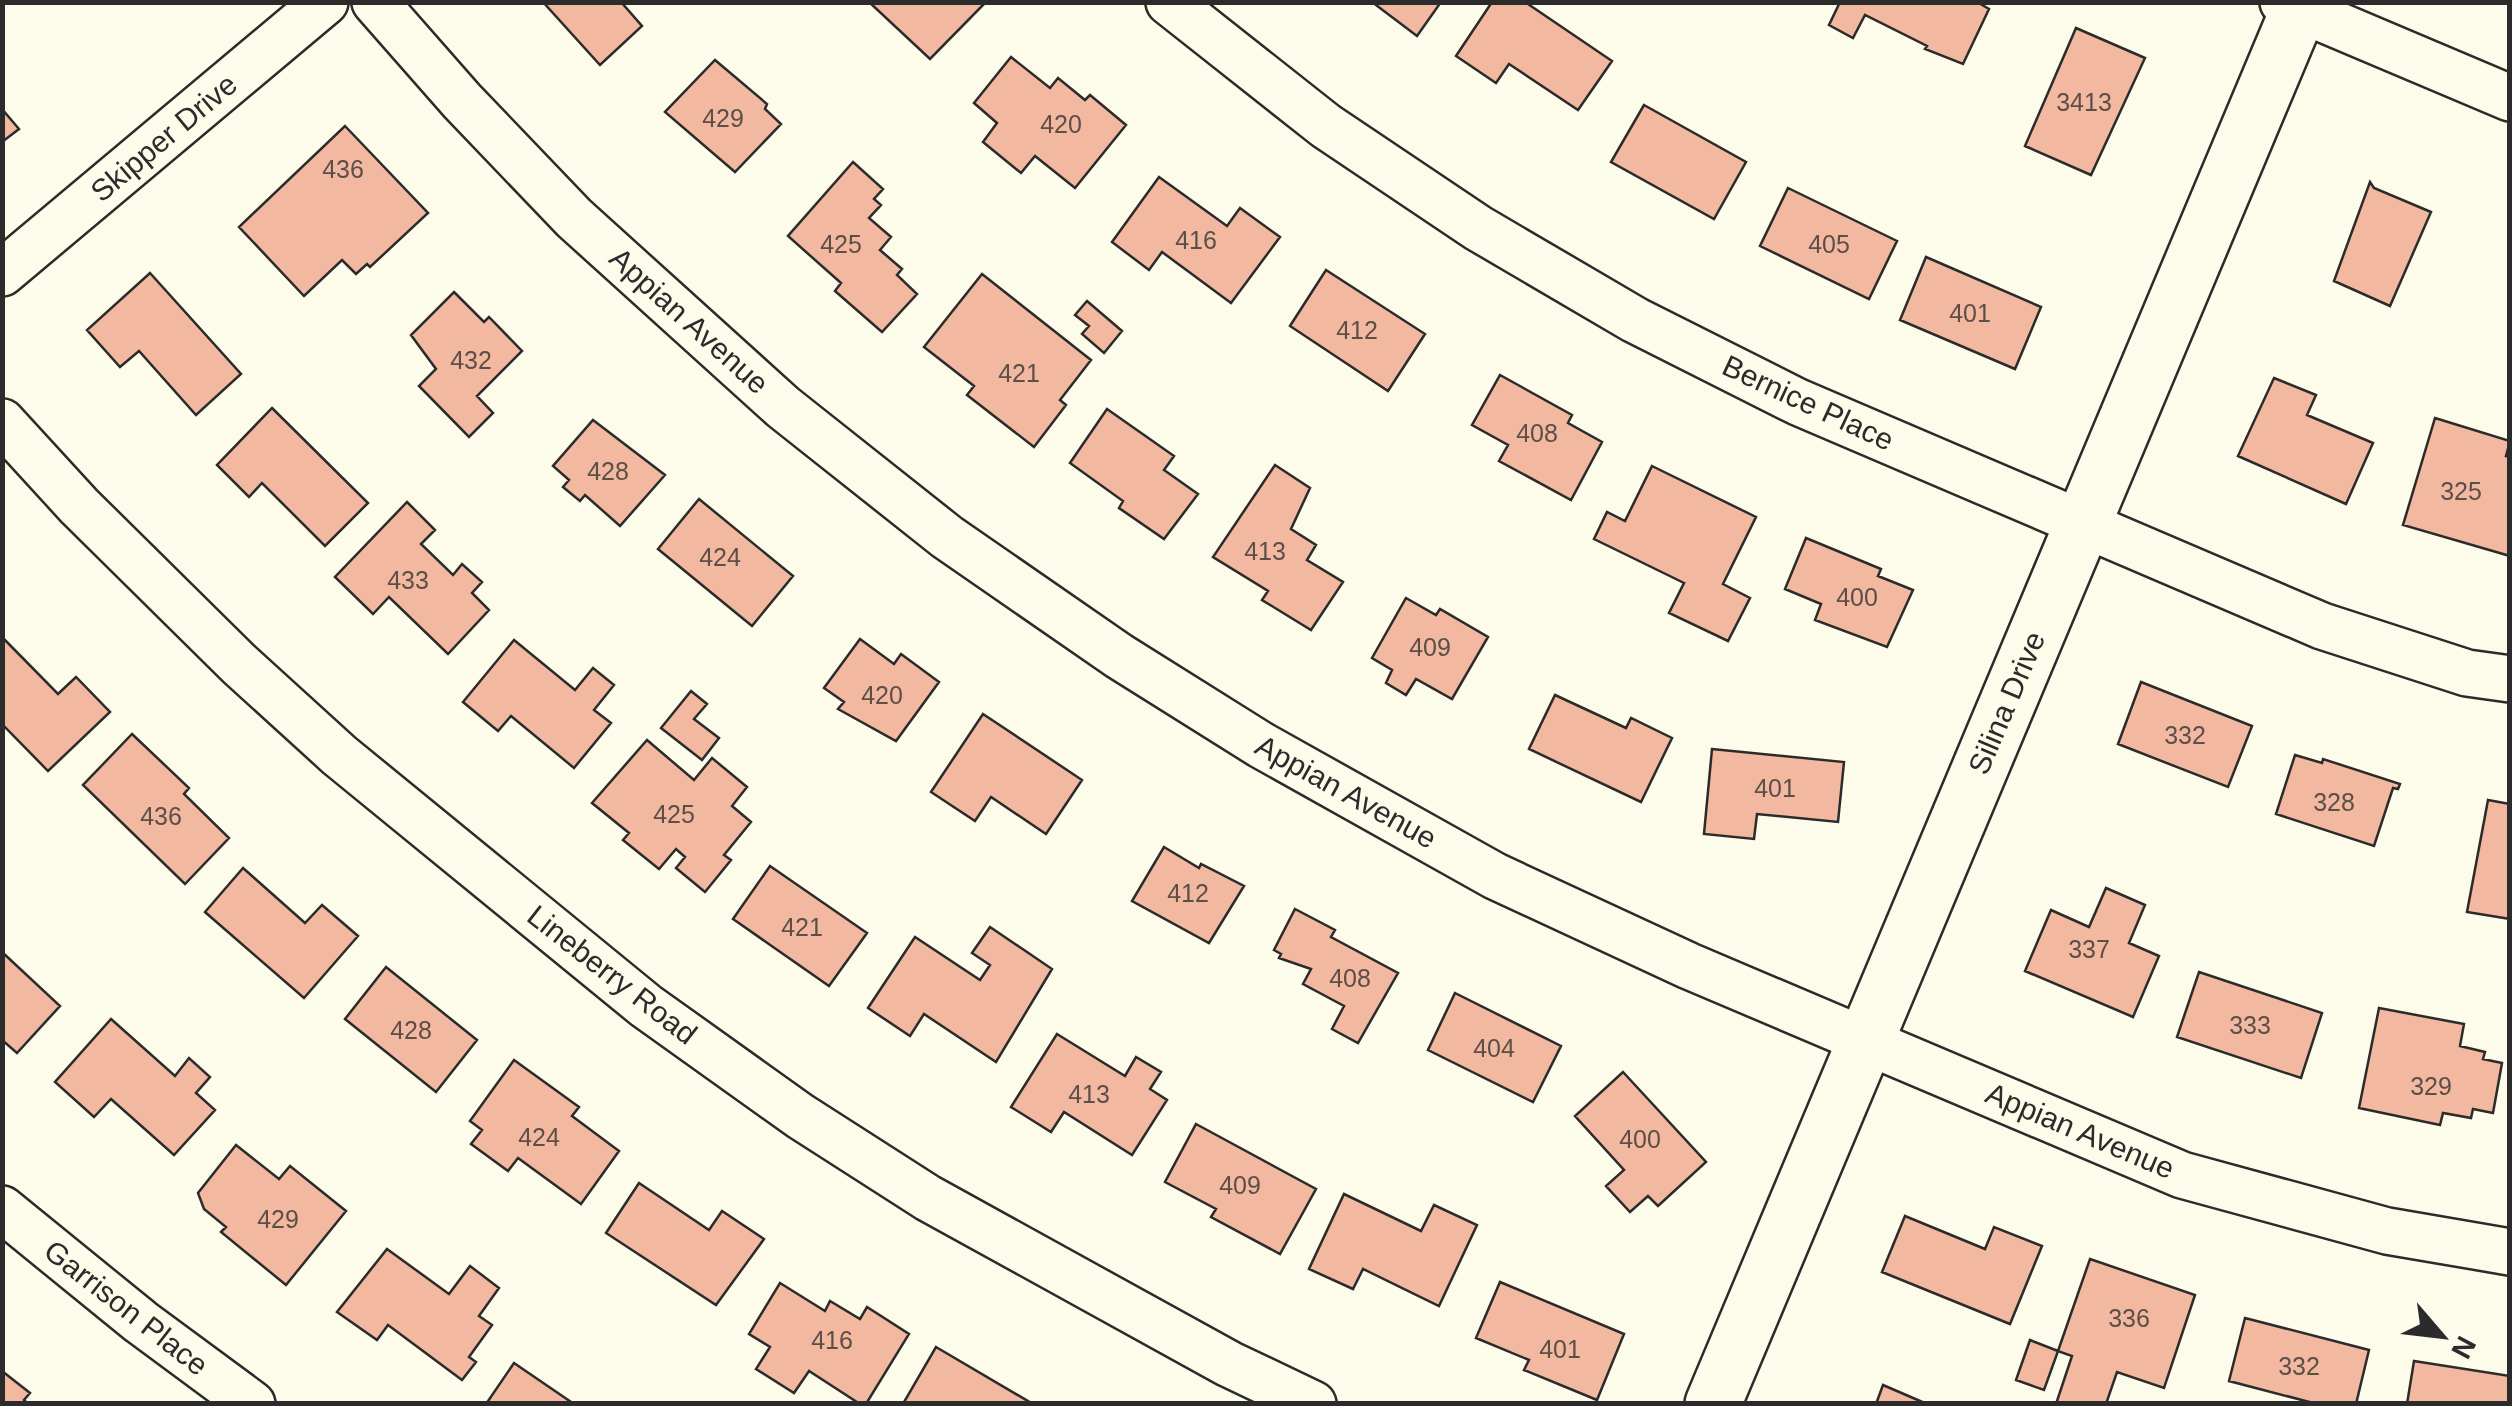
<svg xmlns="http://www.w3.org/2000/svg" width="2512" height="1406" font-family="Helvetica,sans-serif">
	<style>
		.building { fill: #f2b8a0; stroke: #2b2b2b; stroke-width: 2.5 }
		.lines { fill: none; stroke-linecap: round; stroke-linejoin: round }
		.minor-casing { stroke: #2b2b2b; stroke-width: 50 }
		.tertiary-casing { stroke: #2b2b2b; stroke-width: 60 }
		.minor { stroke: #fdfbea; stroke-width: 45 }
		.tertiary { stroke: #fdfbea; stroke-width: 55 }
		.labels { text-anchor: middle; stroke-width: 8; stroke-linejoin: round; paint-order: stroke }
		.number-label { font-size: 25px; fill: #5d4e48 }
		.street-label { font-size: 30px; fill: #2b2b2b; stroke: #fdfbea }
	</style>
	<rect width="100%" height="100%" fill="#fdfbea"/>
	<path class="building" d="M543,2H621L642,26L600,65Z
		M869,2H986L930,59Z
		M1372,2H1441L1417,36Z
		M1492,2H1525L1612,61L1578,110L1509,64L1496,83L1456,56Z
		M1840,2H1977L1989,9L1963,64L1925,49L1927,46L1865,15L1853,38L1829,25Z
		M2076,28L2145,58L2091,175L2025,146Z
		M1011,57L1050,88L1058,78L1085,100L1090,95L1126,125L1075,188L1035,156L1021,173L983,142L997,123L974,103Z
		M715,60L767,104L765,109L781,124L735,172L665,112Z
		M1644,105L1746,162L1714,219L1611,162Z
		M2,109L19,129L2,142Z
		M345,126L428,213L370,267L367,264L356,274L342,260L304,296L239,227Z
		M853,162L883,189L874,199L881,205L869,218L891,237L880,250L902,269L897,275L917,294L882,332L835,291L841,283L788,236Z
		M1159,177L1227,226L1240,208L1280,237L1231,303L1162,252L1149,270L1112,242Z
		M2370,182L2374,188L2431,212L2390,306L2334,281Z
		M1788,188L1897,241L1869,299L1760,246Z
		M1926,257L2041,307L2015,369L1900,320Z
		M1326,270L1425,334L1388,391L1290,326Z
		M150,273L241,374L196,415L139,351L120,367L87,330Z
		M982,274L1091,360L1060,400L1066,405L1034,447L967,395L974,386L924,347Z
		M454,292L484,322L489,317L522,351L477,396L493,413L469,437L419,386L436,369L411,335Z
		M1087,301L1122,331L1104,353L1082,334L1089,326L1075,315Z
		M1500,375L1572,415L1568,423L1602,442L1571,500L1499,461L1508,445L1472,425Z
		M2274,378L2316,395L2307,415L2373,443L2346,504L2238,456Z
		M272,408L368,503L325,546L262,483L249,497L217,465Z
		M1107,409L1174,456L1164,470L1198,494L1164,539L1119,508L1123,501L1070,463Z
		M2435,418L2510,441L2506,456L2510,457V556L2403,525Z
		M593,420L665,475L620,526L585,495L580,501L563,487L569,480L553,466Z
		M1275,465L1310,488L1291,529L1316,545L1307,560L1343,582L1311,630L1262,600L1268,591L1213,557Z
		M1652,466L1756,517L1723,584L1750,598L1728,641L1669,613L1684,583L1594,539L1607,512L1625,521Z
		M699,499L793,576L752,626L658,549Z
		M407,502L435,530L421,544L453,575L462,564L482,582L472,593L489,610L448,654L389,597L373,614L335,577Z
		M1806,538L1881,569L1878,576L1913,590L1887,647L1815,620L1821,604L1785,589Z
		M1406,598L1436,615L1440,609L1488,637L1452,699L1416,679L1406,695L1386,683L1392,670L1372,658Z
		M2,637L58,694L76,677L110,712L48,771L2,724Z
		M860,639L894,664L901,654L939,682L896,741L838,709L844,702L824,688Z
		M514,640L575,690L593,668L614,685L594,710L611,723L574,768L511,716L498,731L463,702Z
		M2141,682L2252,726L2228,787L2118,744Z
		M691,691L707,704L694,719L719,738L702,760L661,728Z
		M1555,695L1626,728L1631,718L1672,738L1641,802L1529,749Z
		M983,714L1082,780L1046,834L991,797L975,821L931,792Z
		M132,734L189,788L184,794L229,838L185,884L83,785Z
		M647,740L694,780L712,758L747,787L732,806L751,822L724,855L731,860L705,892L676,868L685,857L676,849L659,869L623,840L629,833L592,803Z
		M1712,749L1844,762L1838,822L1757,814L1754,839L1704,834Z
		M2295,755L2322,763L2323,759L2400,784L2398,789L2393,788L2374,846L2276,814Z
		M2488,800L2510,804V919L2467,912Z
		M1164,847L1199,868L1201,864L1244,886L1209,943L1132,901Z
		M770,866L867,933L829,986L733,919Z
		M243,868L305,923L322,905L358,936L304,998L205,912Z
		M2106,888L2145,905L2129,943L2159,956L2133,1017L2025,971L2051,910L2089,927Z
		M1295,909L1335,930L1331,937L1398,973L1358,1043L1332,1029L1344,1006L1303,984L1311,969L1279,958L1281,954L1274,950Z
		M990,927L1052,969L996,1062L924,1014L910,1036L868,1008L915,937L980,980L990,965L972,953Z
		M2,952L60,1006L17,1053L2,1040Z
		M386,967L477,1040L436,1092L345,1019Z
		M2199,972L2322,1013L2301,1078L2177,1037Z
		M1455,993L1561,1046L1533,1102L1428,1050Z
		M2379,1008L2464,1024L2460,1046L2485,1052L2483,1059L2502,1063L2493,1113L2473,1109L2471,1118L2443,1113L2440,1125L2359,1108Z
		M111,1019L175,1076L189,1058L210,1077L196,1093L215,1110L174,1155L111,1099L94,1117L55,1082Z
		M1057,1034L1125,1076L1136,1057L1161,1072L1150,1089L1167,1100L1132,1155L1064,1112L1051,1132L1011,1107Z
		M514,1060L579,1107L572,1116L619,1151L581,1204L518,1158L508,1171L471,1144L482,1130L470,1121Z
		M1623,1072L1706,1162L1658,1206L1648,1196L1630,1212L1606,1186L1624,1170L1575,1116Z
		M1196,1124L1316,1189L1280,1254L1211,1217L1216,1209L1165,1182Z
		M236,1145L279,1179L290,1166L346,1211L286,1285L221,1232L226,1227L204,1209L198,1193Z
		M639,1183L709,1230L722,1211L764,1239L716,1305L606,1233Z
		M1344,1194L1421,1231L1434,1205L1477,1225L1439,1306L1363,1269L1353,1289L1309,1269Z
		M1905,1216L1985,1249L1994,1227L2042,1246L2010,1324L1882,1272Z
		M387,1249L449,1294L470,1266L499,1288L479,1316L492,1325L469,1357L476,1362L462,1380L388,1325L377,1340L337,1312Z
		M2090,1259L2195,1295L2164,1388L2117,1372L2106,1404H2056L2072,1356L2058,1351L2044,1390L2016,1380L2030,1340L2058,1351Z
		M1500,1282L1624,1334L1597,1400L1524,1370L1529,1360L1476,1338Z
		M780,1283L825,1311L830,1301L860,1319L867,1307L909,1334L866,1404H860L809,1371L794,1393L756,1369L770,1347L749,1334Z
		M2245,1318L2369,1350L2356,1404H2317L2229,1381Z
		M936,1347L1033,1404H907L904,1402Z
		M2414,1361L2510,1376V1404H2407Z
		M514,1363L574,1404H486Z
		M2,1371L30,1393L24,1400L28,1404H2Z
		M1883,1385L1927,1404H1876Z"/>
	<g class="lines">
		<defs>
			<path id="minor" d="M375,2L462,101L574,218L783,407L947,537L1119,656L1261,745L1495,876L1689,966L2182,1175L2387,1231L2510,1252
				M1169,2L1326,126L1478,228L1635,320L1798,402L2322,626L2467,673L2510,679
				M2283,2L2510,98
				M2,273L325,2
				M2,422L79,506L239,664L339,755L646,1006L800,1116L928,1198L1229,1364L1313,1404
				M2,1209L141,1322L252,1404"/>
			<path id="tertiary" d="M1713,1404L2302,2"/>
		</defs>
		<use href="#minor" class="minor-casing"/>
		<use href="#tertiary" class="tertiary-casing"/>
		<use href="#minor" class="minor"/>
		<use href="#tertiary" class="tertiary"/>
	</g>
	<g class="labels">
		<g class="number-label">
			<text x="2084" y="111">3413</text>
			<text x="723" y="127">429</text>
			<text x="1061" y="133">420</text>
			<text x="343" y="178">436</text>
			<text x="1196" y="249">416</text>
			<text x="841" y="253">425</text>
			<text x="1829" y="253">405</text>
			<text x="1970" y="322">401</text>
			<text x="1357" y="339">412</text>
			<text x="471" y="369">432</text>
			<text x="1019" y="382">421</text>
			<text x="1537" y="442">408</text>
			<text x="608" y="480">428</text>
			<text x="2461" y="500">325</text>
			<text x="1265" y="560">413</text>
			<text x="720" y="566">424</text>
			<text x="408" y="589">433</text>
			<text x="1857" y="606">400</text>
			<text x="1430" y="656">409</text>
			<text x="882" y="704">420</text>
			<text x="2185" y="744">332</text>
			<text x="1775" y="797">401</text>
			<text x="2334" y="811">328</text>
			<text x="674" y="823">425</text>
			<text x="161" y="825">436</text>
			<text x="1188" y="902">412</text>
			<text x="802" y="936">421</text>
			<text x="2089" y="958">337</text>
			<text x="1350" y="987">408</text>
			<text x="2250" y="1034">333</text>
			<text x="411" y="1039">428</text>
			<text x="1494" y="1057">404</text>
			<text x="2431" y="1095">329</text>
			<text x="1089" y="1103">413</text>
			<text x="539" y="1146">424</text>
			<text x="1640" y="1148">400</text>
			<text x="1240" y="1194">409</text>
			<text x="278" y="1228">429</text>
			<text x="2129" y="1327">336</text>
			<text x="832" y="1349">416</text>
			<text x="1560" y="1358">401</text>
			<text x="2299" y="1375">332</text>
		</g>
		<g class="street-label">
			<text transform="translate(164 138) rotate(-40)" y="10">Skipper Drive</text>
			<text transform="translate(689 321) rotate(42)" y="10">Appian Avenue</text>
			<text transform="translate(1808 403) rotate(25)" y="10">Bernice Place</text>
			<text transform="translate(2007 703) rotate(-67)" y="10">Silina Drive</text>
			<text transform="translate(1346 792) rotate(29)" y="10">Appian Avenue</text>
			<text transform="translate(612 975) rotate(38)" y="10">Lineberry Road</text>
			<text transform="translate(2080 1131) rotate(23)" y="10">Appian Avenue</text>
			<text transform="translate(126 1308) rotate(38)" y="10">Garrison Place</text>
		</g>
	</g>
	<rect width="2512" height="1406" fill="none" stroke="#2b2b2b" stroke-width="10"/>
	<g transform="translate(2442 1336) rotate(118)" stroke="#fdfbea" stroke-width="8" paint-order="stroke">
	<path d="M0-8L18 38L0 25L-18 38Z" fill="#2b2b2b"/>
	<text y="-15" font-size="28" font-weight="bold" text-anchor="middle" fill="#2b2b2b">N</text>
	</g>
</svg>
